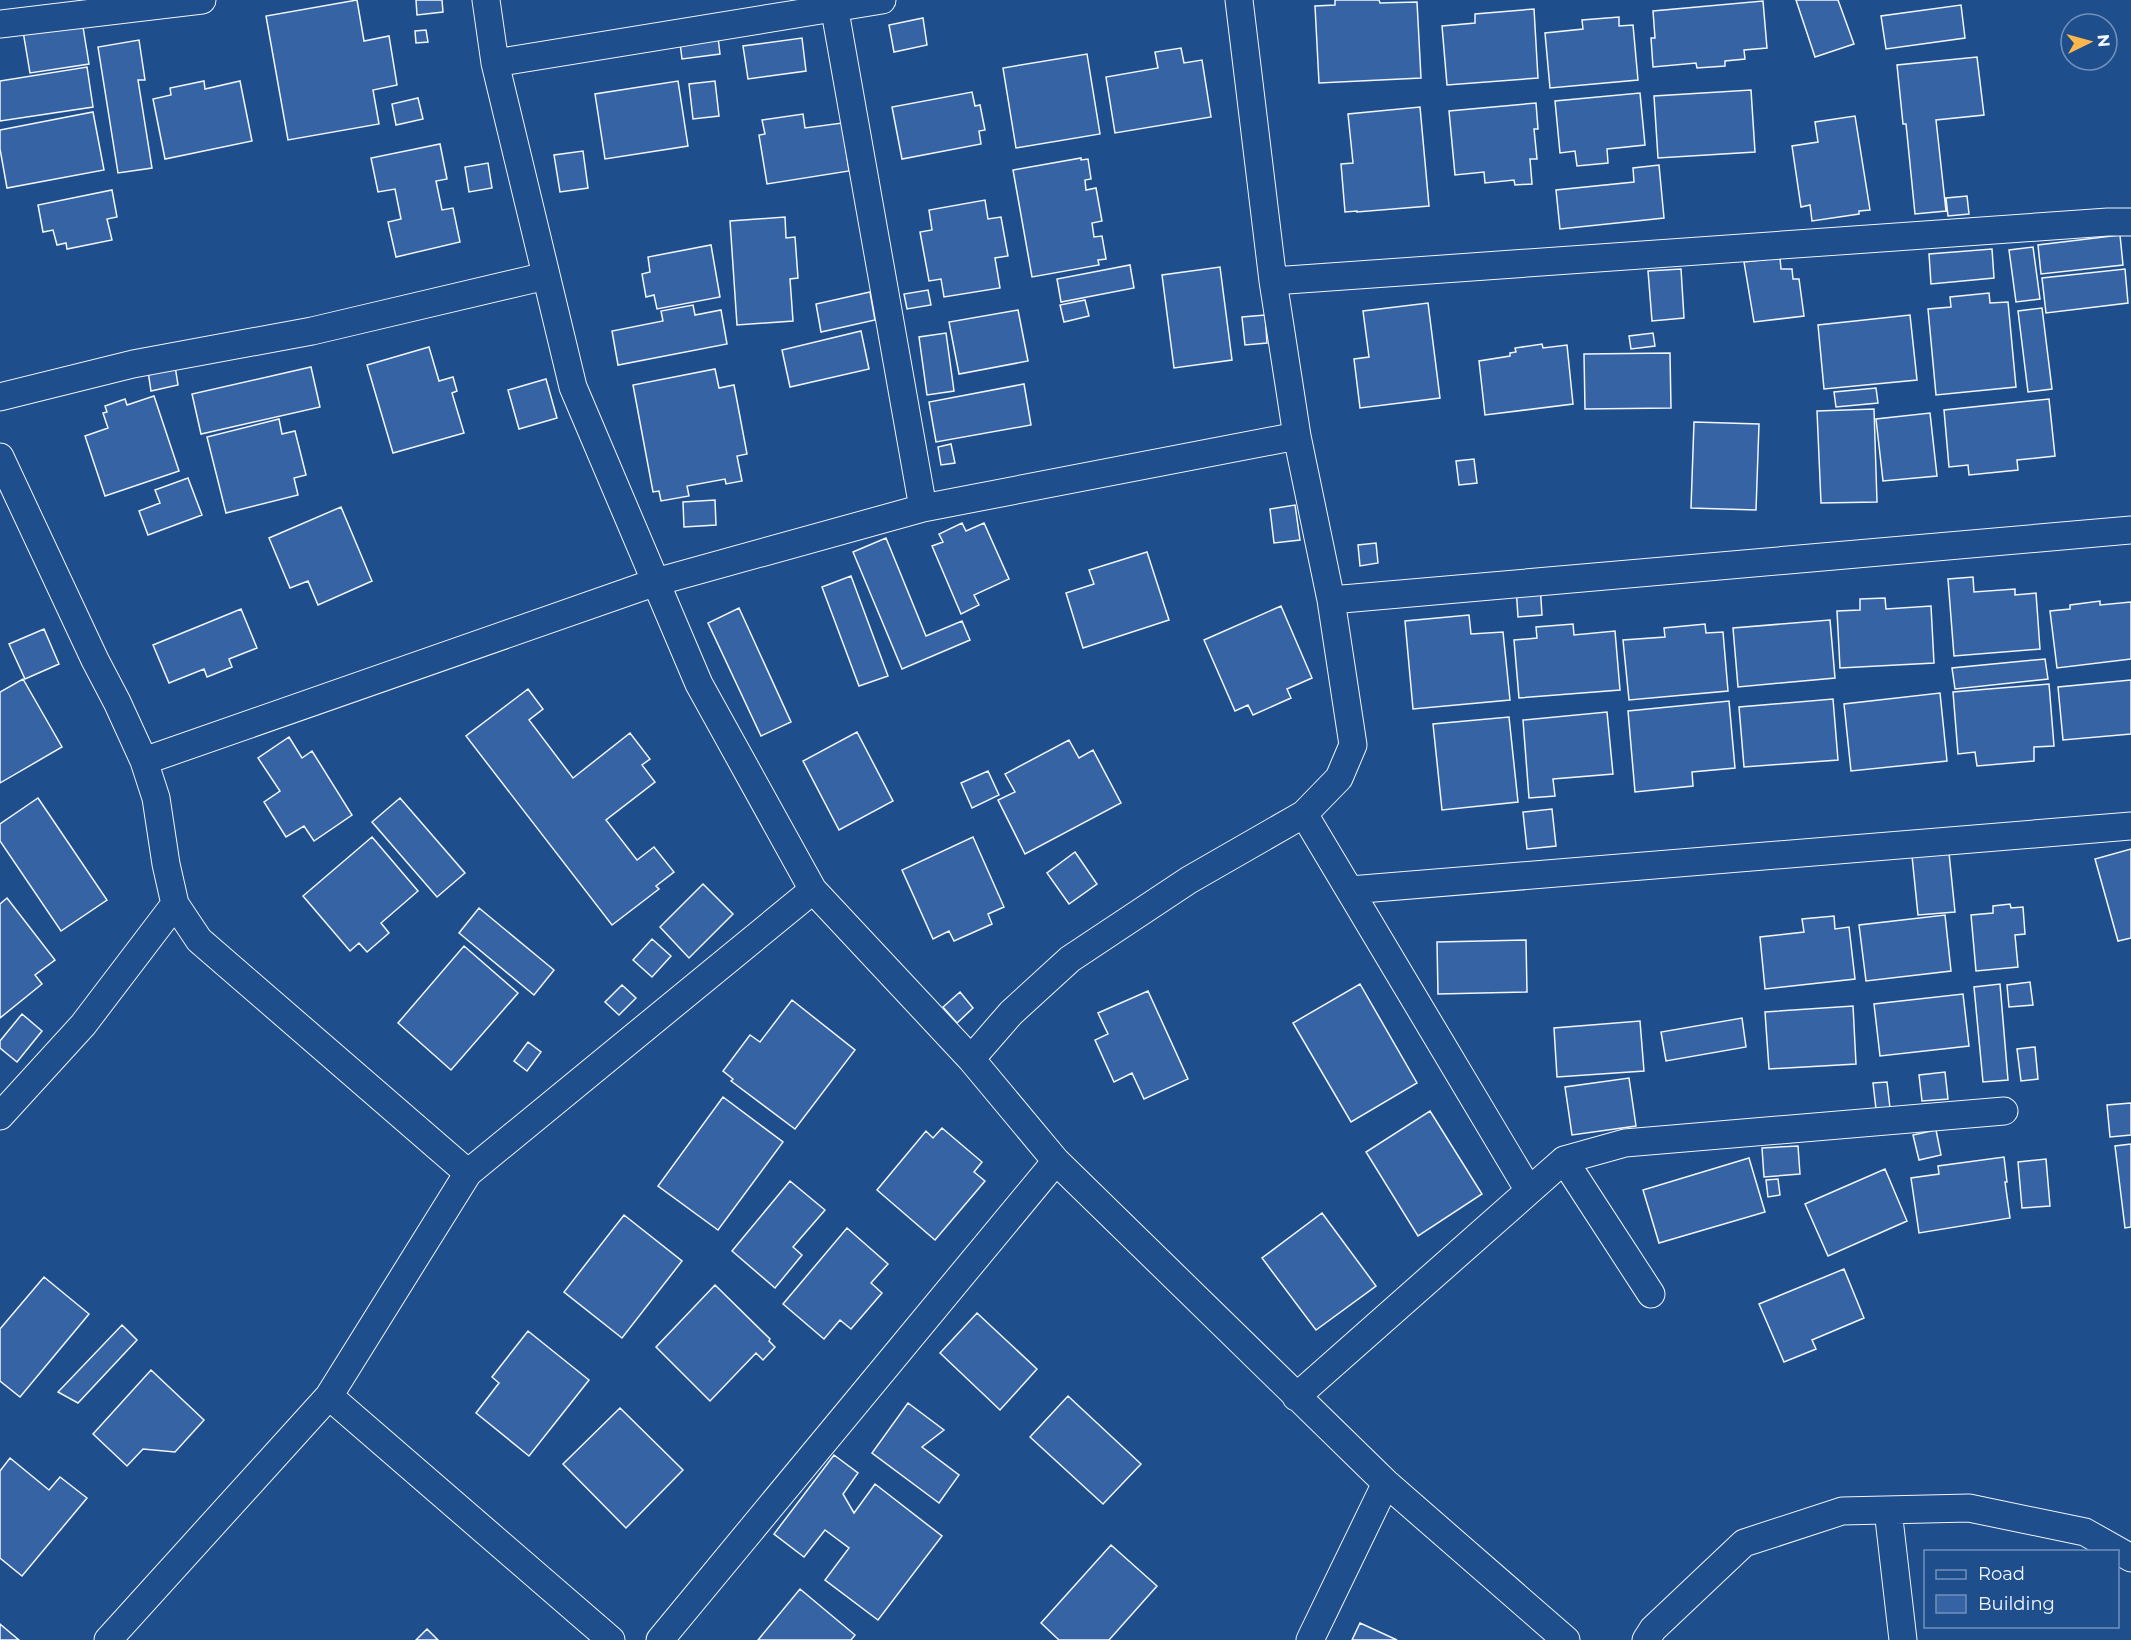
<svg xmlns="http://www.w3.org/2000/svg" width="2131" height="1640" font-family="Montserrat,sans-serif">
	<style>
		.building { fill: #3563a3; stroke: #f2f6ff; stroke-width: 1.5 }
		.lines { fill: none; stroke-linecap: round; stroke-linejoin: round }
		.street-casing { stroke: #f2f6ff; stroke-width: 29 }
		.street { stroke: #1f4e8c; stroke-width: 27 }
	</style>
	<rect width="100%" height="100%" fill="#1f4e8c"/>
	<path class="building" d="M357,0L364,41L389,36L397,85L373,90L379,124L288,140L266,16Z
		M416,0H442L443,12L417,15Z
		M1335,0H1379L1380,3L1417,2L1421,78L1319,83L1315,6L1335,5Z
		M1796,0H1838L1854,44L1815,57Z
		M1763,1L1767,48L1744,50L1745,59L1725,61V66L1697,68L1696,63L1653,67L1651,38H1655L1653,11Z
		M1961,5L1965,38L1886,49L1881,16Z
		M1534,9L1538,78L1447,85L1442,26L1475,23V14Z
		M1619,17V26L1633,25L1638,80L1550,88L1545,33L1583,29L1582,20Z
		M923,18L927,45L894,52L889,25Z
		M82,21L89,64L30,73L23,31Z
		M426,30L428,42L416,43L415,31Z
		M718,37L720,54L682,59L680,43Z
		M802,38L806,71L748,79L743,46Z
		M139,40L145,80H138L152,168L118,173L98,47Z
		M1181,48L1184,63L1202,60L1211,117L1115,133L1106,77L1158,68L1155,52Z
		M1087,54L1100,134L1016,148L1003,68Z
		M1977,57L1984,115L1936,120L1946,211L1915,214L1906,124H1903L1897,65Z
		M87,67L93,107L0,121V81Z
		M204,81L205,89L240,81L252,141L165,159L153,99L171,95L170,88Z
		M678,81L688,146L605,159L595,94Z
		M715,81L719,116L693,119L689,84Z
		M1751,90L1755,152L1658,158L1654,96Z
		M972,92L975,106L980,105L985,130L979,131L981,144L902,159L892,107Z
		M1640,93L1645,145L1607,149L1608,163L1577,166L1575,151L1560,153L1555,101Z
		M418,98L423,119L396,125L392,104Z
		M1536,103L1538,129H1534L1537,159H1530L1532,184L1515,185L1514,180L1485,183L1484,172L1455,175L1449,111Z
		M1420,107L1429,206L1357,212V211L1345,212L1341,164L1353,163L1348,114Z
		M93,112L104,170L7,188L0,149V130Z
		M803,114L805,128L842,123L849,171L767,184L759,135L765,134L762,120Z
		M1855,116L1870,210L1859,211V214L1812,221L1810,205L1801,207L1792,146L1818,142L1815,122Z
		M440,144L447,179L436,181L442,210L453,208L460,242L396,257L388,222L401,219L395,189L378,192L371,158Z
		M583,151L588,188L560,192L554,155Z
		M1081,158V160L1088,159L1091,179L1085,180L1086,190L1096,188L1102,221L1092,223L1094,237L1102,236L1106,259L1098,260L1099,265L1032,277L1013,170Z
		M488,163L492,188L469,192L465,167Z
		M1659,165L1664,218L1560,229L1556,190L1634,182L1633,168Z
		M112,190L117,217L107,219L112,240L67,249L66,243L57,245L53,230L43,232L38,205Z
		M1967,196L1969,214L1948,216L1946,198Z
		M985,200L988,219L1001,217L1008,256L995,258L1000,288L944,297L941,279L929,281L920,232L932,230L929,210Z
		M785,217L786,238L795,237L798,278L790,279L793,321L737,325L730,221Z
		M2120,235L2123,265L2041,274L2038,245Z
		M711,245L720,297L657,309L654,295L646,297L642,274L650,272L648,257Z
		M2033,247L2040,299L2016,302L2009,250Z
		M1992,249L1994,278L1931,284L1929,254Z
		M1780,258L1781,269H1792L1793,279H1799L1804,316L1754,322L1744,262Z
		M1130,265L1134,288L1061,302L1057,279Z
		M1220,267L1232,360L1174,368L1162,275Z
		M1681,269L1684,318L1652,321L1648,271Z
		M2125,269L2128,303L2046,313L2042,278Z
		M928,290L931,305L907,309L904,294Z
		M870,292L875,320L821,332L816,304Z
		M1989,293L1990,303L2008,302L2016,387L1936,395L1928,309L1951,307L1950,297Z
		M1085,300L1089,316L1064,322L1060,305Z
		M1428,303L1440,398L1360,408L1354,359L1369,357L1363,311Z
		M693,305L695,315L721,310L727,344L618,365L612,331L663,321L661,311Z
		M2042,308L2052,389L2028,392L2018,311Z
		M1018,310L1028,361L959,374L949,322Z
		M1265,315L1267,343L1245,345L1242,317Z
		M1910,315L1917,380L1824,389L1818,325Z
		M861,331L869,369L790,387L782,350Z
		M946,333L954,391L927,395L919,337Z
		M1653,333L1655,346L1631,349L1629,336Z
		M1542,344L1543,348L1567,345L1573,404L1485,415L1479,361L1510,356V353L1516,352L1515,348Z
		M429,347L439,381L453,377L457,391L452,393L464,433L393,453L367,365Z
		M1670,353L1671,408L1585,409L1584,354Z
		M175,366L178,385L151,391L148,371Z
		M311,367L320,407L201,434L192,394Z
		M715,369L719,388L734,385L747,454L737,456L742,481L726,484L725,479L687,486L689,496L661,501L659,491L653,492L633,385Z
		M546,379L557,418L519,429L508,390Z
		M1024,384L1031,425L936,442L929,402Z
		M1876,388L1878,403L1836,407L1834,392Z
		M154,396L179,471L105,496L85,436L108,428L103,413L107,412L105,406L125,399L127,405Z
		M2049,399L2055,456L2017,460L2018,470L1969,475L1968,465L1949,467L1944,410Z
		M1874,409L1877,502L1821,503L1817,411Z
		M1930,413L1937,476L1883,481L1876,419Z
		M279,419L282,434L295,431L306,475L294,478L298,495L226,513L207,437Z
		M1694,422L1759,424L1756,510L1691,508Z
		M951,444L955,463L941,465L938,447Z
		M1474,459L1477,483L1459,485L1456,461Z
		M188,478L202,515L148,535L139,511L160,503L155,490Z
		M715,500L716,525L684,527L683,502Z
		M1295,505L1300,540L1274,543L1270,509Z
		M341,507L372,581L318,605L308,581L290,588L269,538Z
		M962,523L966,531L984,523L1009,579L974,595L979,605L961,614L932,546L943,542L939,534Z
		M886,538L926,636L962,621L970,640L902,669L853,552Z
		M1376,543L1378,563L1360,566L1358,545Z
		M1147,552L1169,620L1083,648L1066,593L1094,584L1089,570Z
		M851,576L888,676L859,686L822,587Z
		M1973,577L1974,592L2015,589V595L2036,593L2040,649L1954,656L1948,579Z
		M1540,584L1542,615L1518,617L1516,587Z
		M1885,598L1886,609L1931,606L1934,663L1840,668L1837,611L1860,610V599Z
		M2100,601V605L2131,602V659L2057,668L2050,611L2070,609V605Z
		M1281,606L1312,678L1287,689L1291,698L1253,715L1248,705L1235,711L1204,640Z
		M739,608L791,722L761,736L708,623Z
		M241,609L257,648L229,659L232,667L207,677L204,669L169,683L153,645Z
		M1469,615L1471,634L1503,632L1510,700L1413,709L1405,621Z
		M1830,620L1835,678L1738,687L1733,628Z
		M1573,624L1574,635L1615,631L1620,690L1519,698L1514,640L1537,638L1536,627Z
		M1705,624L1706,633L1723,632L1728,691L1629,700L1623,640L1665,637L1664,628Z
		M44,629L59,664L25,679L9,644Z
		M2045,659L2048,679L1955,689L1952,668Z
		M23,679L62,747L0,783V692Z
		M2131,680V734L2063,740L2058,687Z
		M2049,684L2054,746L2034,747V761L1977,766L1975,752L1958,754L1953,692Z
		M528,689L543,709L529,720L573,778L630,733L650,759L642,765L655,782L606,820L637,860L654,847L674,872L656,886L659,889L612,925L466,736Z
		M1940,693L1947,761L1851,771L1844,704Z
		M1833,699L1838,760L1744,767L1739,707Z
		M1729,701L1735,768L1692,772L1693,786L1635,792L1628,711Z
		M1607,712L1613,774L1553,779L1555,796L1529,798L1523,720Z
		M1509,717L1518,802L1442,810L1433,724Z
		M857,732L893,801L839,830L803,761Z
		M289,737L302,758L312,751L352,815L314,841L304,826L286,837L264,802L280,791L258,758Z
		M1069,740L1079,758L1093,750L1121,803L1025,854L998,800L1015,792L1005,774Z
		M988,771L999,795L972,808L961,783Z
		M38,798L107,900L61,931L0,841V824Z
		M400,798L465,873L437,897L372,822Z
		M1552,809L1556,846L1527,849L1523,812Z
		M372,837L418,891L381,923L389,933L367,952L359,943L350,951L303,896Z
		M973,837L1004,907L988,914L992,924L954,941L949,931L933,939L902,870Z
		M2131,849V938L2118,941L2095,859Z
		M1075,852L1097,884L1069,904L1047,873Z
		M1949,853L1955,912L1918,915L1912,856Z
		M703,884L733,914L689,958L660,927Z
		M7,898L55,960L35,975L42,984L0,1018V904Z
		M2010,904L2011,908L2023,907L2025,934L2015,935L2018,967L1976,971L1971,915L1993,913V906Z
		M479,908L554,970L534,995L459,933Z
		M1945,915L1951,971L1866,981L1859,925Z
		M1834,916L1835,929L1849,927L1855,979L1765,989L1760,937L1804,932L1802,919Z
		M652,939L671,956L652,977L633,960Z
		M1526,940L1527,992L1438,994L1437,942Z
		M464,946L518,993L451,1070L398,1023Z
		M2030,982L2033,1005L2009,1007L2007,985Z
		M1360,984L1417,1083L1351,1122L1293,1023Z
		M2000,984L2008,1080L1983,1082L1974,987Z
		M622,985L636,998L619,1015L605,1002Z
		M1148,991L1188,1079L1144,1099L1132,1073L1114,1082L1095,1040L1108,1034L1098,1013Z
		M960,992L973,1008L957,1023L943,1007Z
		M1963,994L1969,1046L1880,1056L1874,1004Z
		M792,1000L855,1050L795,1129L731,1081L733,1079L723,1071L750,1035L760,1042Z
		M1853,1006L1856,1064L1769,1069L1765,1012Z
		M22,1014L42,1031L17,1062L0,1048V1041Z
		M1742,1018L1746,1047L1666,1061L1661,1032Z
		M1640,1021L1644,1071L1557,1077L1554,1028Z
		M528,1042L541,1052L527,1071L514,1061Z
		M2035,1047L2038,1079L2021,1081L2017,1049Z
		M1945,1072L1948,1099L1922,1101L1919,1075Z
		M1629,1078L1636,1126L1572,1135L1565,1087Z
		M1887,1082L1890,1108L1876,1109L1873,1083Z
		M723,1097L783,1142L718,1230L658,1186Z
		M2131,1103V1135L2110,1137L2107,1105Z
		M1430,1111L1482,1194L1418,1236L1366,1152Z
		M942,1128L982,1162L974,1172L985,1181L935,1240L877,1190L926,1131L933,1138Z
		M1936,1130L1941,1155L1919,1160L1913,1135Z
		M2131,1144V1227L2125,1228L2115,1146Z
		M1798,1146L1800,1174L1764,1177L1762,1148Z
		M2004,1157L2007,1182H2005L2010,1218L1919,1233L1911,1178L1939,1174L1938,1166Z
		M1749,1158L1765,1212L1659,1243L1643,1190Z
		M2046,1159L2050,1206L2022,1208L2018,1162Z
		M1885,1169L1907,1221L1828,1256L1805,1204Z
		M1778,1179L1780,1195L1768,1197L1766,1180Z
		M790,1181L825,1210L793,1247L802,1255L775,1288L732,1251Z
		M1322,1213L1376,1286L1316,1330L1262,1258Z
		M624,1215L682,1261L622,1338L564,1292Z
		M847,1228L888,1264L871,1283L882,1293L851,1329L840,1320L824,1339L783,1304Z
		M1844,1269L1864,1318L1812,1340L1816,1349L1784,1362L1759,1304Z
		M44,1277L89,1314L20,1397L0,1381V1329Z
		M715,1285L770,1339L769,1341L775,1347L763,1360L756,1353L710,1401L656,1347Z
		M977,1313L1037,1369L1000,1410L940,1353Z
		M122,1325L137,1340L78,1403L58,1392Z
		M528,1331L589,1380L529,1456L476,1413L499,1383L492,1377Z
		M151,1370L204,1420L175,1452L143,1449L127,1466L93,1434Z
		M1068,1396L1141,1464L1103,1504L1030,1437Z
		M908,1403L944,1430L922,1447L959,1475L939,1503L872,1453Z
		M620,1408L683,1470L626,1528L563,1464Z
		M834,1455L858,1473L843,1494L854,1513L875,1484L942,1536L878,1620L825,1580L849,1548L825,1530L804,1557L774,1534Z
		M10,1458L49,1490L60,1477L87,1498L22,1576L0,1558V1471Z
		M1111,1545L1157,1586L1109,1640H1059L1041,1623Z
		M800,1589L855,1635L851,1640H758Z
		M1360,1623L1397,1640H1352Z
		M0,1624L19,1640H0Z
		M427,1629L438,1640H416Z"/>
	<g class="lines">
		<defs>
			<path id="street" d="M486,0L495,63L573,387L699,684L813,890L971,1059L1056,1161L1386,1483L1566,1640
				M833,0L923,508
				M0,24L202,0
				M495,63L882,0
				M1273,281L2108,222H2131
				M0,397L133,364L312,331L546,276
				M0,457L95,660L117,702L144,761L156,798L166,864L175,904L199,940L468,1173
				M1331,600L2131,530
				M144,761L656,582L923,508L1297,436
				M1304,814L1528,1189
				M1350,890L2131,826
				M971,1059L1011,1013L1070,959L1189,880L1304,814L1339,778L1353,745L1331,600L1297,436L1273,281L1239,0
				M0,1116L83,1025L175,904
				M1564,1160L1651,1294
				M329,1396L611,1640
				M1296,1397L1564,1160L1625,1143L2004,1111
				M1888,1510L1903,1640
				M108,1640L329,1396L468,1173L813,890
				M660,1640L1056,1161
				M1310,1640L1386,1483
				M1646,1640L1653,1629L1744,1543L1842,1511L1969,1508L2085,1532L2131,1558"/>
		</defs>
		<use href="#street" class="street-casing"/>
		<use href="#street" class="street"/>
	</g>
	<rect x="1924" y="1550" width="195" height="78" fill="#1f4e8c" stroke="#7391ba" stroke-width="1.5"/>
	<rect x="1936" y="1570" width="30" height="9" fill="#1f4e8c" stroke="#7391ba" stroke-width="1.5"/>
	<text x="1978" y="1580" font-size="18" fill="#f2f6ff">Road</text>
	<rect x="1936" y="1595" width="30" height="18" fill="#3563a3" stroke="#7391ba" stroke-width="1.5"/>
	<text x="1978" y="1610" font-size="18" fill="#f2f6ff">Building</text>
	<g transform="translate(2089 42) rotate(85)"><circle r="28" fill="#1f4e8c" stroke="#7391ba" stroke-width="1.5"/>
	<path d="M0-4.5L10 22L0 15L-10 22Z" fill="#ffb74d"/>
	<text y="-9" font-size="16" font-weight="bold" text-anchor="middle" fill="#f2f6ff">N</text>
	</g>
</svg>
